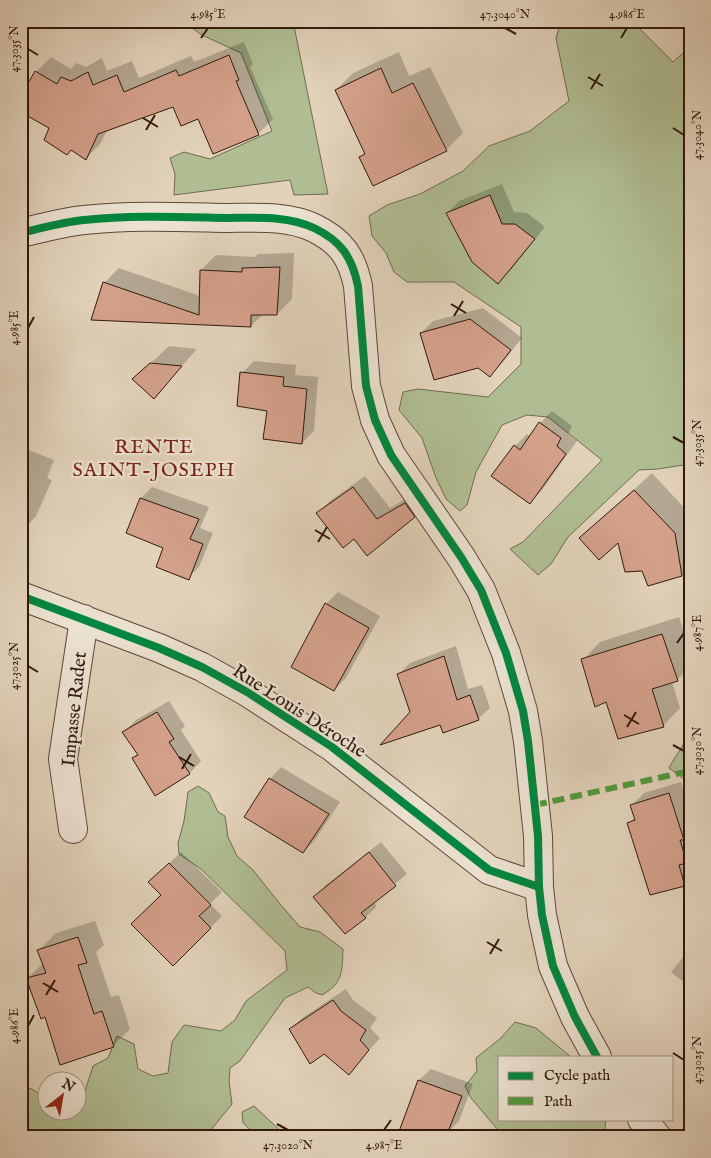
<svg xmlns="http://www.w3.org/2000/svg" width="711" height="1158" font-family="'IM FELL English',serif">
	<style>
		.green { fill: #b0bd92; stroke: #706b50 }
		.shadow { fill: #0003 }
		.building { fill: #d3a08a; stroke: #31190d }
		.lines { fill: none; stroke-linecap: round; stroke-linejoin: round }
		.street-casing { stroke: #5d4738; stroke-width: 30 }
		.street { stroke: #ece2d2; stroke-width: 28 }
		.quiet { stroke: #50993b; stroke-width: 6; stroke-dasharray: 12 6; stroke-linecap: butt }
		.cycleway-casing { stroke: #ece2d2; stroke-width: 11 }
		.cycleway { stroke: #00873e; stroke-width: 8 }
		.ticks { fill: none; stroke: #31190d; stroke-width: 2 }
		.labels { text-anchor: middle; stroke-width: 4.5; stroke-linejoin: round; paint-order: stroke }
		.street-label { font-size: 19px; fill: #31190d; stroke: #ece2d2 }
		.neighbourhood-label { font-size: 20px; letter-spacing: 1px; fill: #7a1f14; stroke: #ece2d2 }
		.neatline { fill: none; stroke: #31190d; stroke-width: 2 }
		.ticks-label { font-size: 12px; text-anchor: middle; fill: #31190d }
	</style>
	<rect width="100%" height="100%" fill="#e2d2ba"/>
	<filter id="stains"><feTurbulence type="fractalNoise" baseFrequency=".004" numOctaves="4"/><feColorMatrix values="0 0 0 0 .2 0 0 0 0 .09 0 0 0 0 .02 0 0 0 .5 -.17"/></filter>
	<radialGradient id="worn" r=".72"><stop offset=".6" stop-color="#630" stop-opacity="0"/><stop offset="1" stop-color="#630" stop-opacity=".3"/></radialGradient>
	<path class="green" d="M182,21H293L328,194L294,195L290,180L174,195L175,174L170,158L184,152L210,159L272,131L241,53L202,35Z
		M561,21H632L673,62L690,47V464L658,469L639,470L568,537L551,564L538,575L510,549L523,542L602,460L548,417L527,415L502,425L476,472L467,505L460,511L446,499L436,478L422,438L399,410L403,392L418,389L488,397L521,364V327L454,282H407L394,272L386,253L372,236L369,216L387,205L420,194L463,171L489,146L530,131L569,101L556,38Z
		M690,726V777L684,779L669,768C676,754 688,742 690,726Z
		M198,786L209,793L218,812L225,816L228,837L237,856L253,870L280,904L300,927L320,932L343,949C342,972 343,983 322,995L316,993L308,987L285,998L240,1061L230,1068L229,1081L232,1104L210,1131L204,1137H21V1099L30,1088L47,1099L48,1110H78V1101L83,1097L93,1066L108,1058L117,1036L134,1044L138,1069L153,1076L168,1073L172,1042L184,1025L221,1031L235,1020L246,1001L287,970L285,951L201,869L179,854L178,843L184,821L188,792Z
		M515,1022L536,1028L571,1057H500V1119H606L604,1137H504L471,1098L465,1086L477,1071L476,1058L501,1038Z
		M254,1106L287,1137H258L243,1123L242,1112Z"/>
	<path class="shadow" d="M244,42L253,64L250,67L273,119L258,134L199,118L174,105L107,130L100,144L86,158L51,128L21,110V98L36,72L51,57L71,69L76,63L86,67L102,58L107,71L132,61L139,78L191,56L194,62Z
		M399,52L409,76L430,67L463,133L446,150L361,157L366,152L336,90L353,73Z
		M502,184L514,212L527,213L545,227L510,271L498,282L447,213L459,201Z
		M294,253L292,299L277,314H263L251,326L93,319L104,283L119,268L200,296L201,270L216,255L255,257L258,254Z
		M483,308L522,338L502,363L490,375L421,333L433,321Z
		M169,346L197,349L154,397L134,379Z
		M254,361L296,365L295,375L318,377L314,431L302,443L268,410L242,373Z
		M552,411L572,426L568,434L577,441L542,490L530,502L515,446L527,434L531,437L540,423Z
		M21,447L54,460L47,478L52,480L36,516L25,528L21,526Z
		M652,473L690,514V567L682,574L649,585L643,570L619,541L581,538Z
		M365,476L390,508L417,492L426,504L414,516L354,537L318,513L330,501Z
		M152,487L209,507L200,528L213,533L199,567L188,578L165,547L128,533L141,498Z
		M338,592L380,616L346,678L334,690L326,604Z
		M679,617L690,650V667L677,680L672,682L680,708L663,726L607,701L583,660L600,642Z
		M456,646L468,689L482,685L490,708L478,719L441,723L412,712L398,675L410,663Z
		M169,701L185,726L181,730L201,761L190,773L155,794L133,758L138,753L124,732L136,720Z
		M281,767L340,802L315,840L303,852L270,779Z
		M681,782L690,809V879L684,884L628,824L635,817L632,805L644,793Z
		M381,842L407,874L373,902L377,906L366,917L345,932L315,897L326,885Z
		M181,852L222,892L210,904L222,916L173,965L161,871Z
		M95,921L104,945L96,952L111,997L119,995L130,1029L113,1046L46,1016L28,978L43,963L39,950L56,933Z
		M690,949V987L671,972Z
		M346,989L353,1000L377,1018L370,1028L380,1038L349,1073L324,1052L290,1029L302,1018Z
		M431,1069L473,1084L459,1121L447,1133L419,1080Z"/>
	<path class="building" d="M229,55L239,80L236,81L259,135L213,154L198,119L181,126L173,107L98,134L86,160L71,150L67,155L44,140L49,128L24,114L29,104L21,98V96L35,71L57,84L61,77L71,81L88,72L93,85L117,75L124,92L176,70L179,76Z
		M381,68L392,93L413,83L447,151L373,186L359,157L365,154L335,90Z
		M490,195L502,224H515L535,239L498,284L472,262L446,213Z
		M280,267L277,315H251V327L91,320L103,282L199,315L200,270L242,272V268Z
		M470,319L511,350L490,377L478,368L434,380L420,333Z
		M150,363L182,366L154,399L132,379Z
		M240,372L284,377L283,386L307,389L302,444L263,439L267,411L237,406Z
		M539,422L561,438L557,446L566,454L530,504L491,476L514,445L520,450Z
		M353,487L377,519L405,503L415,517L367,556L354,539L343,548L316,513Z
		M634,490L675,533L682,576L648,586L642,571L625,572L618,543L599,560L579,538Z
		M140,498L199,519L190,539L203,544L189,580L156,567L163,548L126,533Z
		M325,603L369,628L334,691L291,667Z
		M662,634L678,681L652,689L664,727L618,739L606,702L595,707L581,659Z
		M444,656L457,700L470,695L479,720L443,733L440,725L380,745L410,712L397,674Z
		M157,712L174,739L169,742L190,774L155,796L132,758L138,755L122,732Z
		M269,778L329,814L303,853L244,817Z
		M669,793L684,840H680L687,863L679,865L685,886L650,895L627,823L635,820L630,805Z
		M369,852L396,886L361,913L366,918L345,934L313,897Z
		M169,863L211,905L199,916L211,928L173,966L131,924L161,895L148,882Z
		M78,937L87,963L78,965L94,1014L102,1011L114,1047L60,1065L45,1017L41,1019L26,978L46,973L37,950Z
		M333,1000L341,1011L366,1030L360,1040L369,1050L349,1075L324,1054L310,1064L289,1029Z
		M418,1080L462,1096L446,1137H397Z"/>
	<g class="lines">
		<defs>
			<path id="street" d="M21,233C42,228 63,222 84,220C131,215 178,217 225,218C254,218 287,215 314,228C341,241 352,257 358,286L366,386L375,420L391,455L461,557L481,590L506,653L523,711L528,741L538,836L539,887L542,915L553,966L575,1017L597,1057
				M21,596L159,648L202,667L247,692L332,747L489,870L539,887
				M73,829L63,759L84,619
				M642,1119L657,1137"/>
		</defs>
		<use href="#street" class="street-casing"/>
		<use href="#street" class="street"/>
		<path class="quiet" d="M535,805L690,771"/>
		<defs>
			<path id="cycleway" d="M21,233C42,228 63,222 84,220C131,215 178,217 225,218C254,218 287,215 314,228C341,241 352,257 358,286L366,386L375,420L391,455L461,557L481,590L506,653L523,711L528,741L538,836L539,887L542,915L553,966L575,1017L597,1057
				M21,596L159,648L202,667L247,692L332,747L489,870L539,887"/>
		</defs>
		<use href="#cycleway" class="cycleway-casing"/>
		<use href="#cycleway" class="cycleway"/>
	</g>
	<path class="ticks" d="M505,28L516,34M201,38L208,28M621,38L627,28M28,49L38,55M588,77L603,86M591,89L600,74M143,118L158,127M673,128L684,135M146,130L155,115M451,304L466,313M454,316L463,301M28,328L34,317M673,437L684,443M315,530L330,539M318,542L327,527M677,643L684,633M28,666L38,672M624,715L639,724M627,727L636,712M673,745L684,751M179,757L194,766M182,769L191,754M487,942L502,951M490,954L499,939M43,983L58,992M46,995L55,980M28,1026L34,1015M673,1053L684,1060M277,1124L288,1130M384,1130L391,1120"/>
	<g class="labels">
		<g class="street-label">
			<text transform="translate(73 709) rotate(-84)" y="7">Impasse Radet</text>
			<text transform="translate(300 710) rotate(33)" y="7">Rue Louis Déroche</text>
		</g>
		<g class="neighbourhood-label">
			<text x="154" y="453">RENTE<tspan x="154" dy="23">SAINT-JOSEPH</tspan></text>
		</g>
	</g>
	<rect width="711" height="1158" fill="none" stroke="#e2d2ba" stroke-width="55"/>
	<rect x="498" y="1056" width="175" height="65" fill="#ece2d2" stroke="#a19283"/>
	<rect x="508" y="1072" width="25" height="8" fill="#00873e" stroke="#a19283"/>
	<text x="544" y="1080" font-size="15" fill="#31190d">Cycle path</text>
	<rect x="508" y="1097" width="25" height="8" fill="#50993b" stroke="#a19283"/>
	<text x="544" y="1106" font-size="15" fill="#31190d">Path</text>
	<g transform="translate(62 1096) rotate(31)"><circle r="24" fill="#ece2d2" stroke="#a19283"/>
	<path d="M0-4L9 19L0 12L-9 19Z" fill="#8f2418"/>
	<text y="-8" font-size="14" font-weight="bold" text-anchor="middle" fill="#31190d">N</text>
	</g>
	<rect x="28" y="28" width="656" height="1102" class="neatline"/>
	<g class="ticks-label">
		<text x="208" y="18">4.985°E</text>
		<text x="505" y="18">47.3040°N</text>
		<text x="627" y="18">4.986°E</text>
		<text transform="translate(14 49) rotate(-90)" y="4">47.3035°N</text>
		<text transform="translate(697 135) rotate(-90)" y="4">47.3040°N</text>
		<text transform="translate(14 328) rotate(-90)" y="4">4.985°E</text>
		<text transform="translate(697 443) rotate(-90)" y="4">47.3035°N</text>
		<text transform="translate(697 633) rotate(-90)" y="4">4.987°E</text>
		<text transform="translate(14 666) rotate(-90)" y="4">47.3025°N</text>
		<text transform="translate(697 751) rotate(-90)" y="4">47.3030°N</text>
		<text transform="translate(14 1026) rotate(-90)" y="4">4.986°E</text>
		<text transform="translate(697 1060) rotate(-90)" y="4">47.3025°N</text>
		<text x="288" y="1149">47.3020°N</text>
		<text x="384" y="1149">4.987°E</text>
	</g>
	<rect width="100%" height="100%" filter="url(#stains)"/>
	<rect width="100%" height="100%" fill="url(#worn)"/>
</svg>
